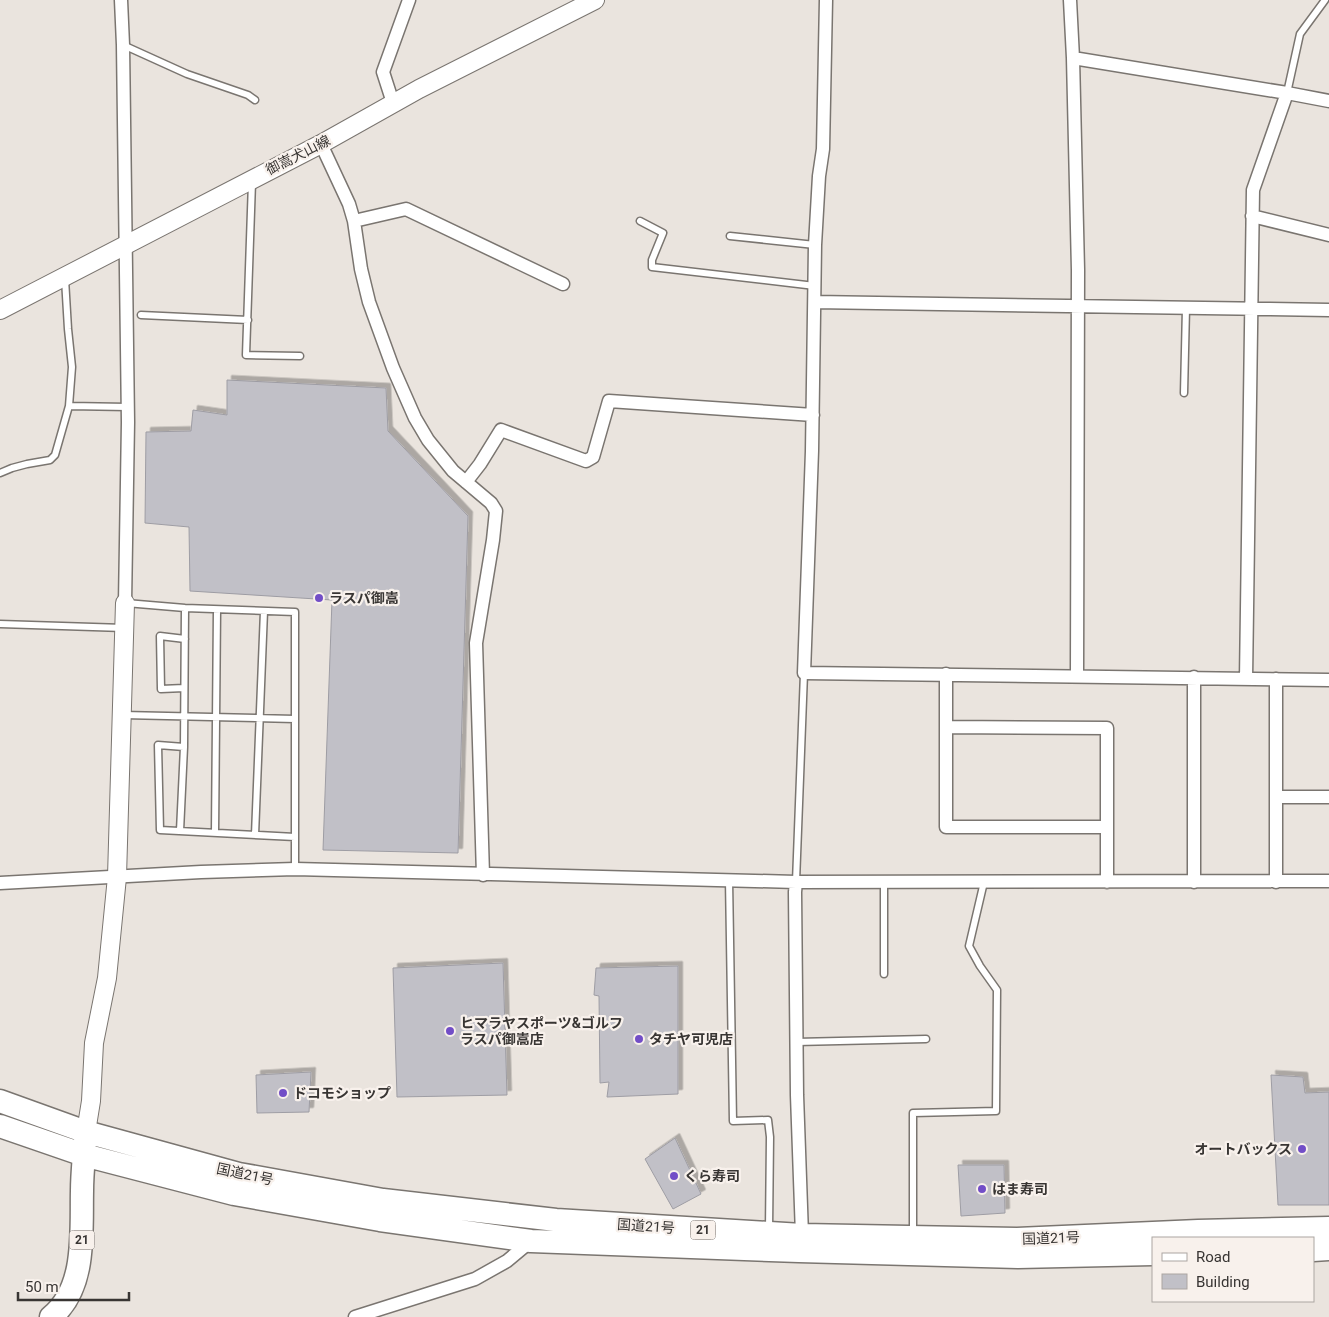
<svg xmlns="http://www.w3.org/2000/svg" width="1329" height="1317" font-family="Roboto,'Noto Sans JP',sans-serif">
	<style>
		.building { fill: #c1c0c7; stroke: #9e9da4; filter: url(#shadow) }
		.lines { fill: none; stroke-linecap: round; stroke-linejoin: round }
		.lane-casing { stroke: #7a7570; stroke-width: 9 }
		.street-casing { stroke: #7a7570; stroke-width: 15 }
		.secondary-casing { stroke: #7a7570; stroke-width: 20 }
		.highway-casing { stroke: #7a7570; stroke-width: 25 }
		.lane { stroke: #fff; stroke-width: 6 }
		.street { stroke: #fff; stroke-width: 12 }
		.secondary { stroke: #fff; stroke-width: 18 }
		.highway { stroke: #fff; stroke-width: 22 }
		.poi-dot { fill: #724ec7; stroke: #f8f1ec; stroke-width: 2 }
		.labels { text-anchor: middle; stroke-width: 4.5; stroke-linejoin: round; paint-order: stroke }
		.shield { fill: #f8f1ec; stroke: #726d6a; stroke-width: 1 }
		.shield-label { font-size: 12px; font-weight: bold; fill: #383533 }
		.street-label { font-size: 14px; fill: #383533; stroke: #f8f1ec }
		.poi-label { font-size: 14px; font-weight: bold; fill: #383533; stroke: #f8f1ec; text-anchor: start }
	</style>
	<defs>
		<filter id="shadow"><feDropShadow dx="4.5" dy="-4.5" stdDeviation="0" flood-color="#0004"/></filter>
	</defs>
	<rect width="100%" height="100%" fill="#eae4de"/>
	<path class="building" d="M227,380L386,388L388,431L468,516L458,853L323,850L332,600L190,591L189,527L145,523L146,432L191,431L193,410L227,415Z
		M503,963L507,1095L397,1097L393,968Z
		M678,966V1094L607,1097L609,1082L600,1083L599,996L594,995L596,968Z
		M311,1072L309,1112L257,1113L256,1075Z
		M1271,1075L1303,1077L1305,1093L1329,1092V1205H1278Z
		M675,1138L701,1194L673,1209L645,1159Z
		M958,1165H1004L1005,1213L961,1216Z"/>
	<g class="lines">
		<defs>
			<path id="lane" d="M123,45L187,74L248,95L255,100
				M1287,93L1300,34L1325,0
				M252,182L246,355L300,356
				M640,221L663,233L652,260V267L815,286
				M730,236L815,245
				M141,315L248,320
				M1184,393L1186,308
				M69,406L128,407
				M0,473L12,468L27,464L50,460L55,455L69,406L72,367L68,329L65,279
				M126,603L185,608L295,612V837L160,830L158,745L184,747L185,608
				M0,624L124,628
				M184,688L161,689L160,636L185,639
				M123,715L295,719
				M180,831L184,747
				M215,833L217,610
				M255,835L264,611
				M295,837V869
				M729,880L733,1121L768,1120L770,1137L769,1229
				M796,882L804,673
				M884,974V881
				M796,1042L926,1039
				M913,1234V1113L996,1111L997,990L980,966L969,946L984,882"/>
			<path id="street" d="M121,0L123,45L128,422L125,603
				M826,0L823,149L819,176L815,245L812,451L804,673L1329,680
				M1070,0L1073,58L1287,93L1329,101
				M1073,58L1078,270L1077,676
				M393,103L383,72L409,0
				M321,144L349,204L354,221L361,269L369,302L393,368L415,418L428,440L453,471L491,503L496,511L493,540L476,643L483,875
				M1252,216L1329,235
				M354,221L406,209L563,284
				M815,302L1329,310
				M466,482L480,464L501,430L586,461L593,457L609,401L813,415
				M946,674V827H1107V882
				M1246,679L1253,190L1287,93
				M946,727L1107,728V827
				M1276,797H1329
				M796,882L795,892L797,1095L802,1235
				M1194,882V677
				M1276,882V679
				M0,883L201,872L295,869L796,882L1329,881
				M355,1317L475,1279L507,1261L531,1241"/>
			<path id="secondary" d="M0,310L321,144L419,89L595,0
				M86,1132L91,1101L94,1043L107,978L117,877L125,603"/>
			<path id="highway" d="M0,1101L86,1132L239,1174L383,1200L556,1220L802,1235L1017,1239L1198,1231L1329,1228
				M0,1126L84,1155L234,1194L380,1220L531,1241L799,1251L1018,1257L1153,1254
				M1313,1250L1329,1249
				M51,1317C87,1288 81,1231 82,1191C82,1174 84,1157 85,1141"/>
		</defs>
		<use href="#lane" class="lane-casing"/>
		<use href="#street" class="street-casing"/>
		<use href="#secondary" class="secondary-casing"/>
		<use href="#highway" class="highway-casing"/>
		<use href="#lane" class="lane"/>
		<use href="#street" class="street"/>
		<use href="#secondary" class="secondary"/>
		<use href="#highway" class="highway"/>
	</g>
	<g class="poi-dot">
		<circle cx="319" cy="598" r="5"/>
		<circle cx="450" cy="1031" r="5"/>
		<circle cx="639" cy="1039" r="5"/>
		<circle cx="283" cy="1093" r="5"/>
		<circle cx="1302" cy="1149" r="5"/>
		<circle cx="674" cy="1176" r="5"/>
		<circle cx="982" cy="1189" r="5"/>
	</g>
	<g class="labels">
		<g class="shield">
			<rect x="690.5" y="1220.5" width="25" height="19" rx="4"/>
			<rect x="69.5" y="1230.5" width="25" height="19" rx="4"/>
		</g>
		<g class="shield-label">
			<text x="703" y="1234">21</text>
			<text x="82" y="1244">21</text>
		</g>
		<g class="street-label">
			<text transform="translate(298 155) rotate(-27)" y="5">御嵩犬山線</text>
			<text transform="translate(245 1174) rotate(12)" y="5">国道21号</text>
			<text transform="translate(646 1226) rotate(4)" y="5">国道21号</text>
			<text transform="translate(1051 1238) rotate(-2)" y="5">国道21号</text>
		</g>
		<g class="poi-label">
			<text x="329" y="603">ラスパ御嵩</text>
			<text x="460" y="1028">ヒマラヤスポーツ&amp;ゴルフ<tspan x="460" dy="16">ラスパ御嵩店</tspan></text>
			<text x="649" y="1044">タチヤ可児店</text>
			<text x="293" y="1098">ドコモショップ</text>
			<text x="1292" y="1154" text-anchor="end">オートバックス</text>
			<text x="684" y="1181">くら寿司</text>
			<text x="992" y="1194">はま寿司</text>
		</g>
	</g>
	<rect x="1152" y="1237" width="162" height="65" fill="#f8f1ec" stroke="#aba6a2"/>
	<rect x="1162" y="1253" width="25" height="8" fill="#ffffff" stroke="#aba6a2"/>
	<text x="1196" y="1262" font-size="15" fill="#383533">Road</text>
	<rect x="1162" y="1274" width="25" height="15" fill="#c1c0c7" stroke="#aba6a2"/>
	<text x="1196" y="1287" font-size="15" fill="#383533">Building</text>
	<path d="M18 1292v8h111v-8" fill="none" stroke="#383533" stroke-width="2.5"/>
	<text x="25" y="1292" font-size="15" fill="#383533" stroke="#f8f1ec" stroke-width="4" paint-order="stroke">50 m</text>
</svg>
